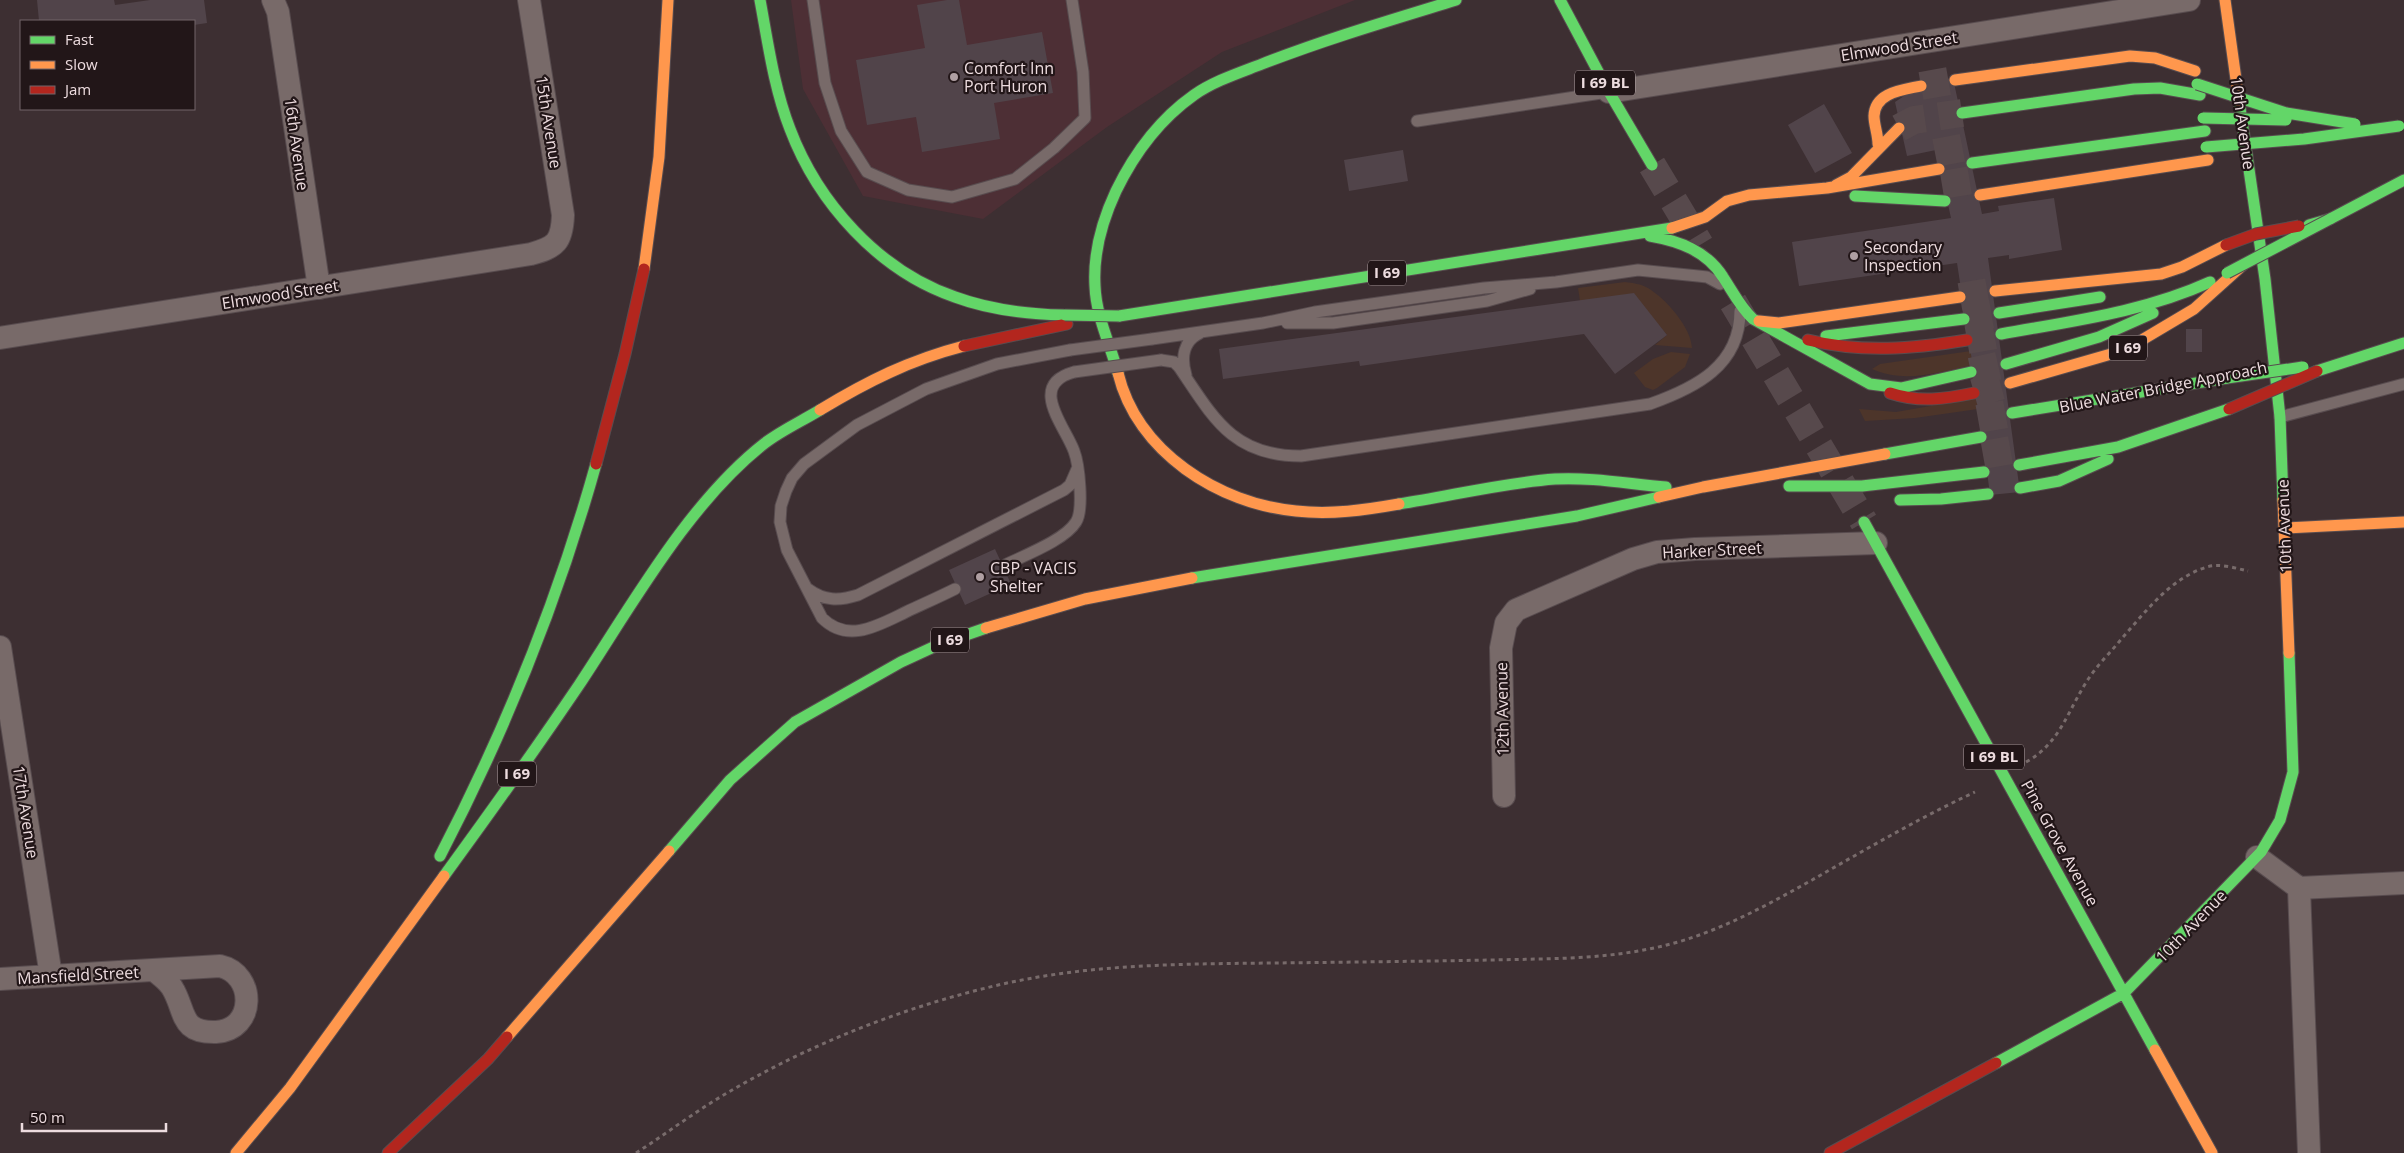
<svg xmlns="http://www.w3.org/2000/svg" width="2404" height="1153" font-family="'Open Sans',sans-serif">
	<style>
		.built { fill: #4d2f35 }
		.green { fill: #4d352a }
		.building { fill: #51444a }
		.lines { fill: none; stroke-linecap: round; stroke-linejoin: round }
		.primary-tunnel { stroke: #57494c; stroke-width: 28; stroke-dasharray: 28 14; stroke-linecap: butt }
		.highway-tunnel { stroke: #57494c; stroke-width: 28; stroke-dasharray: 28 14; stroke-linecap: butt }
		.lane-casing { stroke: #584c4f; stroke-width: 13 }
		.street-casing { stroke: #584c4f; stroke-width: 24 }
		.fast-casing { stroke: #584c4f; stroke-width: 13 }
		.slow-casing { stroke: #584c4f; stroke-width: 13 }
		.jam-casing { stroke: #584c4f; stroke-width: 13 }
		.path { stroke: #786b6b; stroke-width: 3; stroke-dasharray: 4 4; stroke-linecap: butt }
		.lane { stroke: #786a69; stroke-width: 11 }
		.street { stroke: #786a69; stroke-width: 22 }
		.fast { stroke: #63d668; stroke-width: 11 }
		.slow { stroke: #ff974d; stroke-width: 11 }
		.jam { stroke: #b3261e; stroke-width: 11 }
		.lane-bridge-casing { stroke: #584c4f; stroke-width: 13; stroke-linecap: butt }
		.fast-bridge-casing { stroke: #584c4f; stroke-width: 13; stroke-linecap: butt }
		.jam-bridge-casing { stroke: #584c4f; stroke-width: 13; stroke-linecap: butt }
		.lane-bridge { stroke: #786a69; stroke-width: 11 }
		.fast-bridge { stroke: #63d668; stroke-width: 11 }
		.jam-bridge { stroke: #b3261e; stroke-width: 11 }
		.poi-dot { fill: #af9fa2; stroke: #221618; stroke-width: 2 }
		.labels { text-anchor: middle; stroke-width: 4.5; stroke-linejoin: round; paint-order: stroke }
		.shield { fill: #221618; stroke: #b0a1a3; stroke-width: 1 }
		.shield-label { font-size: 15px; font-weight: bold; fill: #eddcdf }
		.street-label { font-size: 16px; fill: #eddcdf; stroke: #221618 }
		.poi-label { font-size: 16px; fill: #eddcdf; stroke: #221618; text-anchor: start }
	</style>
	<rect width="100%" height="100%" fill="#3d2f32"/>
	<path class="built" d="M791,0H1355L1222,52L1107,127L983,219L863,196L803,89Z"/>
	<path class="green" d="M1625,282C1633,283 1641,284 1648,288C1666,299 1691,327 1692,348L1655,345L1667,335L1633,294L1580,301L1578,288Z
		M1971,351L1973,365C1940,372 1905,384 1872,369L1880,364Z
		M1671,352L1690,354L1685,367L1657,388L1653,390L1645,387L1634,373L1653,359Z
		M1976,398L1978,409L1915,418L1865,421L1859,409L1896,412Z"/>
	<path class="building" d="M37,0H114L115,5L150,0H204L207,23L194,25V21H39Z
		M947,0H959L967,45L1042,32L1053,93L994,103L1000,139L922,152L916,117L867,125L856,60L925,48L917,5Z
		M1953,78L1982,214L1999,211L1998,206L2054,198L2062,250L2009,259V255L1988,258L2020,492L1990,495L1978,400L1957,263L1799,286L1792,242L1951,218L1936,150L1907,156L1895,102L1922,84Z
		M1824,104L1852,153L1815,173L1788,125Z
		M1403,150L1408,181L1349,191L1344,160Z
		M1634,293L1667,335L1615,374L1584,334L1360,366L1359,361L1223,379L1219,349Z
		M2186,329H2202V352H2186Z
		M995,549L1011,584L965,605L949,570Z"/>
	<g class="lines">
		<path class="primary-tunnel" d="M1652,165L1700,245
			M1733,302L1864,522"/>
		<path class="highway-tunnel" d="M1921,86L1955,80
			M1899,128L1914,120L1962,113
			M1935,153L1971,146
			M1942,185L1978,179
			M1960,297L1995,291
			M1964,319L1999,313
			M1967,340L2001,334
			M1971,372L2006,364
			M1974,393L2010,383
			M1978,419L2012,413
			M1983,455L2017,449"/>
		<defs>
			<path id="lane" d="M813,0L825,83L841,131L867,172L908,190L952,197L1015,179L1054,148L1085,118L1083,72L1072,0
				M1417,121L1608,92
				M1287,323H1333L1487,301L1530,289
				M1152,339L1263,323L1315,312L1484,288L1556,282L1638,270L1698,276L1707,277L1720,284
				M1161,360L1174,362L1179,367C1213,417 1232,456 1301,456L1650,404C1695,388 1740,366 1740,311
				M1186,375C1181,358 1183,341 1200,333
				M2280,417L2404,384
				M1005,565C1025,555 1065,540 1076,522C1084,510 1079,464 1074,451C1065,426 1027,385 1074,372
				M808,589C824,601 839,601 858,595L1064,490L1070,485L1077,469
				M955,589C939,597 923,604 906,612C879,625 848,644 822,618L787,550L780,522L781,506L786,491L792,478L804,464L857,425L926,389L997,364L1070,350"/>
			<path id="street" d="M273,0L278,12L319,288
				M1609,92L2189,0
				M0,338L531,254C556,247 562,242 563,215L529,0
				M0,647L51,976
				M1504,796L1501,648L1506,623L1516,610L1633,559L1657,552L1695,549L1876,543
				M2257,857L2299,888L2404,883
				M2299,888L2309,1153
				M0,979L220,966C256,974 256,1030 216,1032C181,1033 186,1014 174,991C170,982 162,977 155,971"/>
			<path id="fast" d="M760,0C768,43 774,88 790,129C818,203 879,271 955,297C990,310 1026,314 1063,315
				M1560,0L1609,92L1652,165
				M2239,101L2265,279L2280,417L2283,500
				M1962,113L2134,89L2160,88L2200,95
				M1972,163L2205,131
				M1855,196L1945,201
				M2309,225L2330,219L2404,180
				M1650,236C1679,241 1707,251 1723,277C1733,292 1740,307 1753,319L1870,384L1901,388L1971,372
				M1999,313L2100,297
				M1119,316L1672,228
				M2001,334C2072,321 2144,312 2210,282
				M1826,336L1964,319
				M2006,364L2099,337L2153,313
				M2317,371L2404,343
				M1118,373C1110,344 1096,316 1095,286C1093,252 1102,221 1116,191C1134,154 1160,119 1194,95C1214,81 1239,73 1262,64C1326,39 1391,20 1456,0
				M2012,413L2227,378
				M1885,454L1981,437
				M2019,465L2118,447L2229,409
				M1789,486H1862L1984,472
				M2020,488L2059,481L2108,459
				M1900,500L1941,499L1988,494
				M1399,504C1451,496 1502,483 1555,479C1592,477 1629,484 1666,487
				M1864,522L2155,1050
				M1192,578L1577,516L1659,497
				M669,851L730,780L795,722L901,662L940,644L986,628
				M440,856C505,731 558,600 596,464
				M444,876C490,813 535,750 579,685C632,605 689,502 765,443C782,430 802,421 820,410
				M2124,993L2261,852L2280,820L2293,772L2289,653
				M1996,1063L2124,993"/>
			<path id="slow" d="M2225,0L2239,101
				M1955,80L2130,56L2155,58L2195,71
				M1878,144C1878,134 1874,125 1874,116C1875,92 1903,90 1921,86
				M1836,185L1851,177L1899,128
				M1980,195L2208,160
				M1672,228L1705,217L1727,201L1749,195L1827,188L1939,169
				M644,269L659,157L668,0
				M1995,291L2161,274L2182,267L2226,245
				M1759,321L1779,323L1960,297
				M1118,373C1137,452 1219,504 1296,511C1331,515 1365,510 1399,504
				M2010,383L2125,350L2194,309L2243,265
				M820,410C868,381 910,360 964,346
				M1659,497L1703,487L1885,454
				M2283,500L2289,653
				M2285,528L2404,522
				M986,628L1085,599L1192,578
				M507,1037L669,851
				M2155,1050L2212,1153
				M236,1153L290,1088L444,876"/>
			<path id="jam" d="M1808,340C1862,353 1912,349 1967,340
				M964,346L1067,324
				M1890,393C1920,403 1944,399 1974,393
				M596,464L625,354L644,269
				M388,1153L488,1059L507,1037
				M1830,1153L1996,1063"/>
		</defs>
		<use href="#lane" class="lane-casing"/>
		<use href="#street" class="street-casing"/>
		<use href="#fast" class="fast-casing"/>
		<use href="#slow" class="slow-casing"/>
		<use href="#jam" class="jam-casing"/>
		<path class="path" d="M2026,762C2061,743 2068,709 2089,678C2099,663 2112,651 2123,637C2147,610 2171,578 2207,567C2219,563 2235,568 2248,571
			M636,1153C667,1133 696,1111 727,1093C807,1046 896,1010 986,988C1080,964 1177,964 1274,963C1362,962 1451,961 1540,959C1586,958 1633,955 1678,942C1726,928 1769,904 1812,880C1865,850 1919,818 1975,792"/>
		<use href="#lane" class="lane"/>
		<use href="#street" class="street"/>
		<use href="#fast" class="fast"/>
		<use href="#slow" class="slow"/>
		<use href="#jam" class="jam"/>
		<defs>
			<path id="lane-bridge" d="M1070,350L1152,339
				M1074,372L1161,360"/>
			<path id="fast-bridge" d="M2197,84L2286,113L2355,124
				M2203,118L2286,120
				M2206,147L2304,139L2399,126
				M2227,273L2330,219
				M1065,315L1119,316
				M2227,378L2303,367"/>
			<path id="jam-bridge" d="M2226,245L2256,234L2299,226
				M2229,409L2317,371"/>
		</defs>
		<use href="#lane-bridge" class="lane-bridge-casing"/>
		<use href="#fast-bridge" class="fast-bridge-casing"/>
		<use href="#jam-bridge" class="jam-bridge-casing"/>
		<use href="#lane-bridge" class="lane-bridge"/>
		<use href="#fast-bridge" class="fast-bridge"/>
		<use href="#jam-bridge" class="jam-bridge"/>
	</g>
	<g class="poi-dot">
		<circle cx="954" cy="77" r="5"/>
		<circle cx="1854" cy="256" r="5"/>
		<circle cx="980" cy="577" r="5"/>
	</g>
	<g class="labels">
		<g class="shield">
			<rect x="1575" y="70.5" width="60" height="25" rx="4"/>
			<rect x="1368" y="260.5" width="38" height="25" rx="4"/>
			<rect x="2109" y="335.5" width="38" height="25" rx="4"/>
			<rect x="931" y="627.5" width="38" height="25" rx="4"/>
			<rect x="1964" y="744.5" width="60" height="25" rx="4"/>
			<rect x="498" y="761.5" width="38" height="25" rx="4"/>
		</g>
		<g class="shield-label">
			<text x="1605" y="88">I 69 BL</text>
			<text x="1387" y="278">I 69</text>
			<text x="2128" y="353">I 69</text>
			<text x="950" y="645">I 69</text>
			<text x="1994" y="762">I 69 BL</text>
			<text x="517" y="779">I 69</text>
		</g>
		<g class="street-label">
			<text transform="translate(1899 46) rotate(-9)" y="6">Elmwood Street</text>
			<text transform="translate(549 122) rotate(81)" y="6">15th Avenue</text>
			<text transform="translate(2243 123) rotate(82)" y="6">10th Avenue</text>
			<text transform="translate(297 144) rotate(82)" y="6">16th Avenue</text>
			<text transform="translate(280 294) rotate(-9)" y="6">Elmwood Street</text>
			<text transform="translate(2163 387) rotate(-11)" y="6">Blue Water Bridge Approach</text>
			<text transform="translate(2284 526) rotate(-92)" y="6">10th Avenue</text>
			<text transform="translate(1712 550) rotate(-3)" y="6">Harker Street</text>
			<text transform="translate(1502 709) rotate(-91)" y="6">12th Avenue</text>
			<text transform="translate(26 812) rotate(81)" y="6">17th Avenue</text>
			<text transform="translate(2060 843) rotate(61)" y="6">Pine Grove Avenue</text>
			<text transform="translate(2191 926) rotate(-46)" y="6">10th Avenue</text>
			<text transform="translate(78 975) rotate(-3)" y="6">Mansfield Street</text>
		</g>
		<g class="poi-label">
			<text x="964" y="74">Comfort Inn<tspan x="964" dy="18">Port Huron</tspan></text>
			<text x="1864" y="253">Secondary<tspan x="1864" dy="18">Inspection</tspan></text>
			<text x="990" y="574">CBP - VACIS<tspan x="990" dy="18">Shelter</tspan></text>
		</g>
	</g>
	<rect x="20" y="20" width="175" height="90" fill="#221618" stroke="#736568"/>
	<rect x="30" y="36" width="25" height="8" fill="#63d668" stroke="#736568"/>
	<text x="65" y="45" font-size="15" fill="#eddcdf">Fast</text>
	<rect x="30" y="61" width="25" height="8" fill="#ff974d" stroke="#736568"/>
	<text x="65" y="70" font-size="15" fill="#eddcdf">Slow</text>
	<rect x="30" y="86" width="25" height="8" fill="#b3261e" stroke="#736568"/>
	<text x="65" y="95" font-size="15" fill="#eddcdf">Jam</text>
	<path d="M22 1123v8h144v-8" fill="none" stroke="#eddcdf" stroke-width="2.5"/>
	<text x="30" y="1123" font-size="15" fill="#eddcdf" stroke="#221618" stroke-width="4" paint-order="stroke">50 m</text>
</svg>
